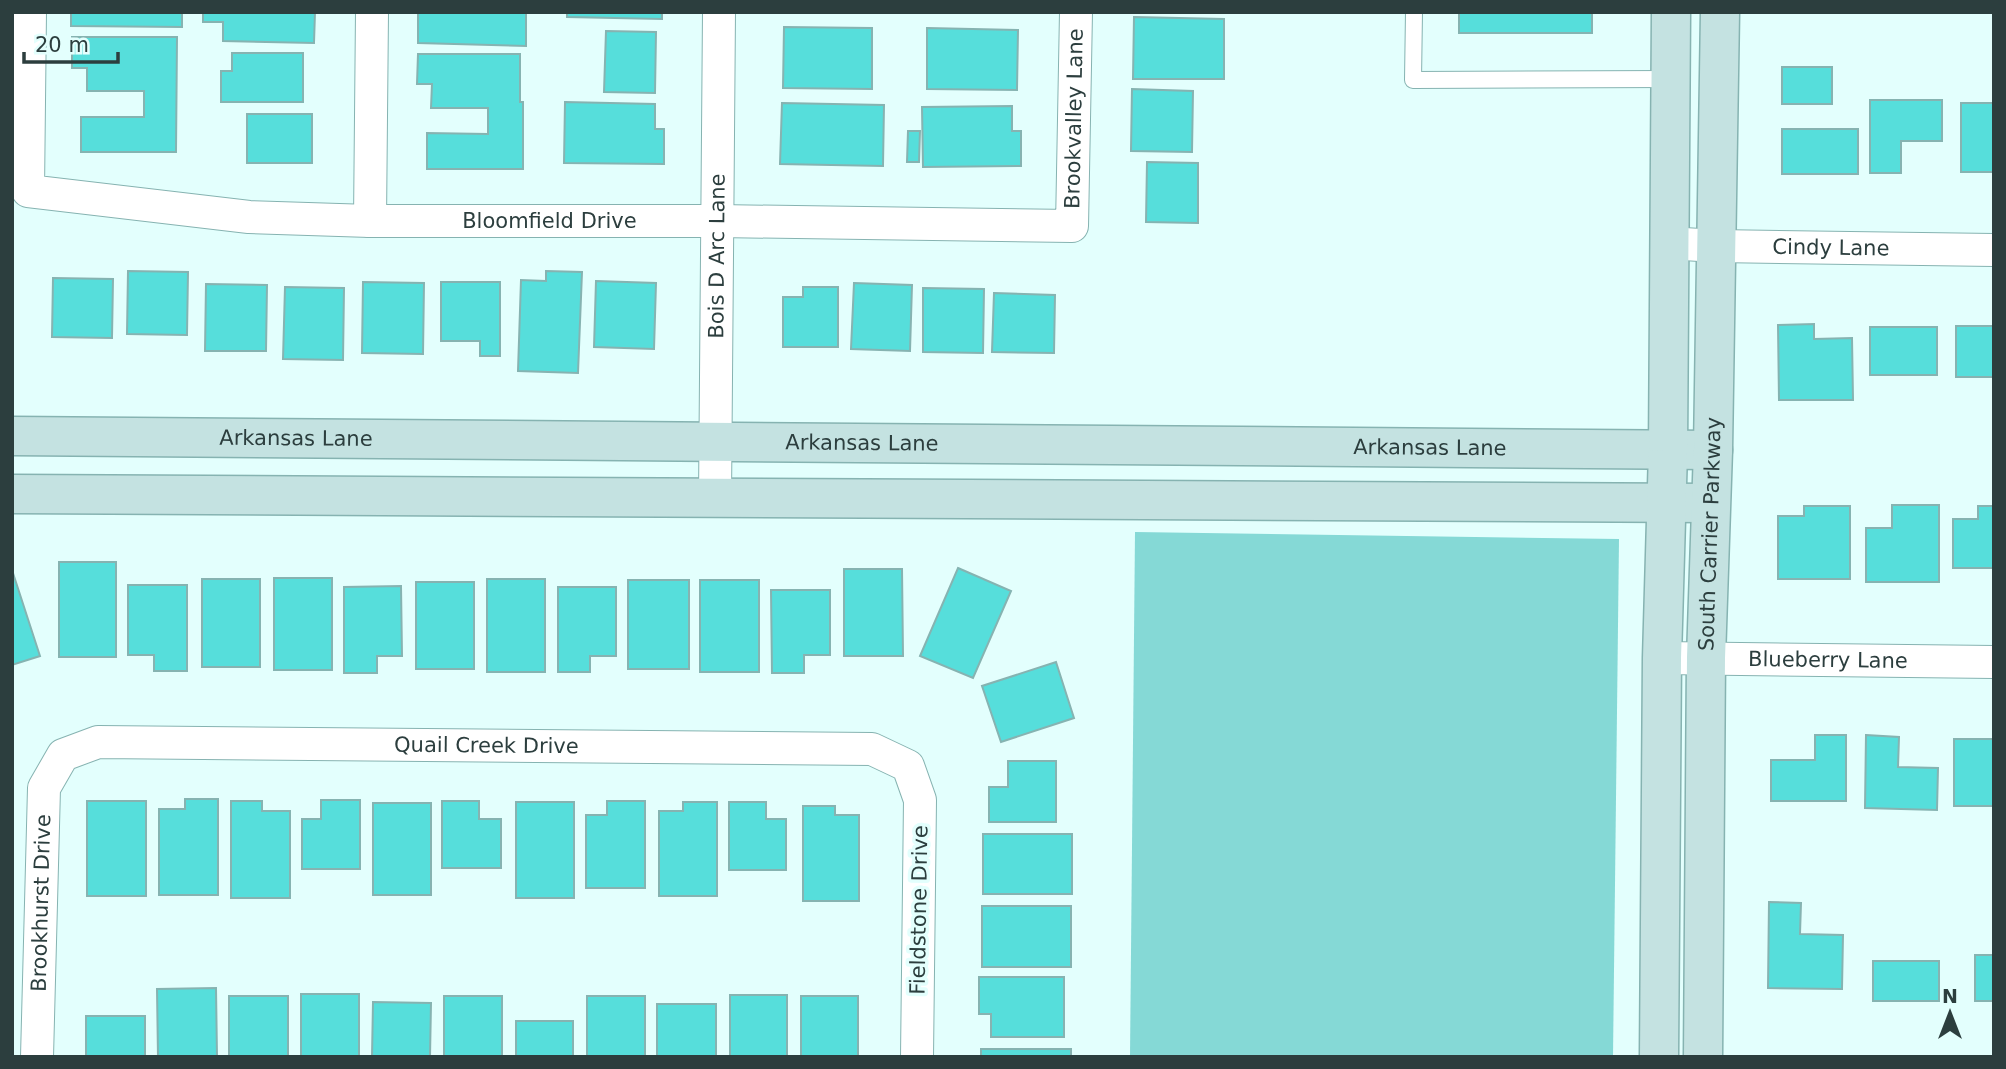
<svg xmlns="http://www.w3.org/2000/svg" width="2006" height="1069" font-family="'DejaVu Sans',sans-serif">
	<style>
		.green { fill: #85d9d6 }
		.building { fill: #56dedb; stroke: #86b3b1; stroke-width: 2 }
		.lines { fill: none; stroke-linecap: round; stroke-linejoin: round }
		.lane-casing { stroke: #86b3b1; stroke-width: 18 }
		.street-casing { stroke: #86b3b1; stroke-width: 34 }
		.secondary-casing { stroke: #86b3b1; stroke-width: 41 }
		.lane { stroke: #fff; stroke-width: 16 }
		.street { stroke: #fff; stroke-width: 32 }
		.secondary { stroke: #c4e2e1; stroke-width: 38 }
		.labels { text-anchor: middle; stroke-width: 7; stroke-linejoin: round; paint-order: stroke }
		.street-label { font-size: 21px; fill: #2c3e3e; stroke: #e3fffd }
	</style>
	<rect width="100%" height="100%" fill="#e3fffd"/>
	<path class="green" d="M1135,532L1619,539L1613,1057H1130Z"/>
	<path class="building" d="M71,12H182V27L71,26Z
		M203,12H315L314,43L223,41V22H203Z
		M418,12H526V46L418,43Z
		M567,12H662V19L567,17Z
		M1459,12H1592V33H1459Z
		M1134,17L1224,19V79H1133Z
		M784,27L872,28V89L783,88Z
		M927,28L1018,30L1017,90L927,89Z
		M606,31L656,32L655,93L604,92Z
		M72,37H177L176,152H81V117H144V91H87V68H72Z
		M232,53H303V102H221V71H232Z
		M418,54H520V102H523V169H427V133L488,134V108H431L432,84H417Z
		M1782,67H1832V104H1782Z
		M1132,89L1193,91L1192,152L1131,151Z
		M1870,100H1942V141H1901V173H1870Z
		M565,102L655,104V129H664V164L564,163Z
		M782,103L884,105L883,166L780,164Z
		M1961,103H1994V172H1961Z
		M1012,106V131H1021V166L923,167L922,107Z
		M247,114H312V163H247Z
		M1782,129H1858V174H1782Z
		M908,131H920L919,162H907Z
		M1147,162L1198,163V223L1146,222Z
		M128,271L188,272L187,335L127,334Z
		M546,271L582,272L578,373L518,371L521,280L546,281Z
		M53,278L113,279L112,338L52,337Z
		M596,281L656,283L654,349L594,347Z
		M363,282L424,283L423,354L362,353Z
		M441,282H500V356H480V341H441Z
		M854,283L912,285L910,351L851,349Z
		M206,284L267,285L266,351H205Z
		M285,287L344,288L343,360L283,359Z
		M803,287H838V347H783V297H803Z
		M923,288L984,289L983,353L923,352Z
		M994,293L1055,295L1054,353L992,352Z
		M1814,324V339L1852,338L1853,400H1779L1778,325Z
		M1956,326H1994V377H1956Z
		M1870,327H1937V375H1870Z
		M1892,505H1939V582H1866V528H1892Z
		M1804,506H1850V579H1778V516H1804Z
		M1978,506H1994V568H1953V519H1978Z
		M59,562H116V657H59Z
		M958,568L1011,591L973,678L920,656Z
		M844,569H902L903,656H844Z
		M12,570L40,656L12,665Z
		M274,578H332V670H274Z
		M202,579H260V667H202Z
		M487,579H545V672H487Z
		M628,580H689V669H628Z
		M700,580H759V672H700Z
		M416,582H474V669H416Z
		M128,585H187V671H154V655H128Z
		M401,586L402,656H377V673H344V587Z
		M558,587H616V656H590V672H558Z
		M771,590H830V655H804V673H772Z
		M1056,662L1074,718L1001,742L982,686Z
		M1815,735H1846V801H1771V760H1815Z
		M1866,735L1899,737L1898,767L1938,768L1937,810L1865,808Z
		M1954,739H1994L1993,806H1954Z
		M1008,761H1056V822H989V787H1008Z
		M185,799H218V895H159V809H185Z
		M321,800H360V869H302V819H321Z
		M87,801H146V896H87Z
		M231,801H262V811H290V898H231Z
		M442,801H479V819H501V868H442Z
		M607,801H645V888H586V815H607Z
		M516,802H574V898H516Z
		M683,802H717V896H659V811H683Z
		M729,802H766V819H786V870H729Z
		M373,803H431V895H373Z
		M803,806H835V815H859V901H803Z
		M983,834H1072V894H983Z
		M1769,902L1801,903L1800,934L1843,935L1842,989L1768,988Z
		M982,906H1071V967H982Z
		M1975,955H1994V1001H1975Z
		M1873,961H1939V1001H1873Z
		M979,977H1064V1037H991V1014H979Z
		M216,988L217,1057H158L157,989Z
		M301,994H359V1057H301Z
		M730,995H787V1057H730Z
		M229,996H288V1057H229Z
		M444,996H502V1057H444Z
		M587,996H645V1057H587Z
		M801,996H858V1057H801Z
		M373,1002L431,1003L430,1057H372Z
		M657,1004H716V1057H657Z
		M86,1016H145V1057H86Z
		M516,1021H573V1057H516Z
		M981,1049H1071V1057H981Z"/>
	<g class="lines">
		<defs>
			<path id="lane" d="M1414,12L1413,80L1671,79"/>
			<g id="street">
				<path id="s1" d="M30,12L28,191L249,217L370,221H718L1072,226L1076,12"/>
				<path d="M370,221L372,12"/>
				<path id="s2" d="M1668,243L1716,246L1994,250"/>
				<path id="s3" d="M715,499L719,12"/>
				<path id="s4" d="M1662,658L1994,662"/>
				<path id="s5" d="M37,1057L44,788L63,755L98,742L872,749L908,766L920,800L917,1057"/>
			</g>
			<g id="secondary">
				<path id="s6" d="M12,436L1713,450"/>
				<path d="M12,494L1710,503"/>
				<path d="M1659,1057L1662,658L1668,451L1671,12"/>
				<path id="s7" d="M1703,1057L1706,658L1713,450L1720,12"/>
			</g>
		</defs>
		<use href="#lane" class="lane-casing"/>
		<use href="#street" class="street-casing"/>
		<use href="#secondary" class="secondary-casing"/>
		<use href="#lane" class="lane"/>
		<use href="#street" class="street"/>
		<use href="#secondary" class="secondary"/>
	</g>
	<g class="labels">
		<g class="street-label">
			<text dy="7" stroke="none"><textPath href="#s1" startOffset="1332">Brookvalley Lane</textPath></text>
			<text dy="7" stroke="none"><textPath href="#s1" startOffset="702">Bloomfield Drive</textPath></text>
			<text dy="7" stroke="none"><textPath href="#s2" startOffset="163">Cindy Lane</textPath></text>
			<text dy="7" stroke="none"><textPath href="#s3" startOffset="243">Bois D Arc Lane</textPath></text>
			<text dy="7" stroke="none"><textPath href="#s6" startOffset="284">Arkansas Lane</textPath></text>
			<text dy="7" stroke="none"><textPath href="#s6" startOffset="850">Arkansas Lane</textPath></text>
			<text dy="7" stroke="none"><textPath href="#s6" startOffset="1418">Arkansas Lane</textPath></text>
			<text dy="7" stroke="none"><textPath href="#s7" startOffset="523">South Carrier Parkway</textPath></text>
			<text dy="7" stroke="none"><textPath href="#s4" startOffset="166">Blueberry Lane</textPath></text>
			<text dy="7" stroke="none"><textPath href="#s5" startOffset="733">Quail Creek Drive</textPath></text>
			<text dy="7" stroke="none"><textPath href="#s5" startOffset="154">Brookhurst Drive</textPath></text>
			<text transform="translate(919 910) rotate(-89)" y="7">Fieldstone Drive</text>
		</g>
	</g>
	<rect width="2006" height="1069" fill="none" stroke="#2c3e3e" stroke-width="28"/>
	<g transform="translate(1950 1013)" stroke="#e3fffd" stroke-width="5" paint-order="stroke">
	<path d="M0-5L12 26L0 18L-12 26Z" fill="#2c3e3e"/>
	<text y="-10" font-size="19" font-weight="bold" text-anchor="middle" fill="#2c3e3e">N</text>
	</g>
	<path d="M24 52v10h94v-10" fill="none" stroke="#2c3e3e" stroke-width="3.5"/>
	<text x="35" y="52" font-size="21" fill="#2c3e3e" stroke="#e3fffd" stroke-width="5" paint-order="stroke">20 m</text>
</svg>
